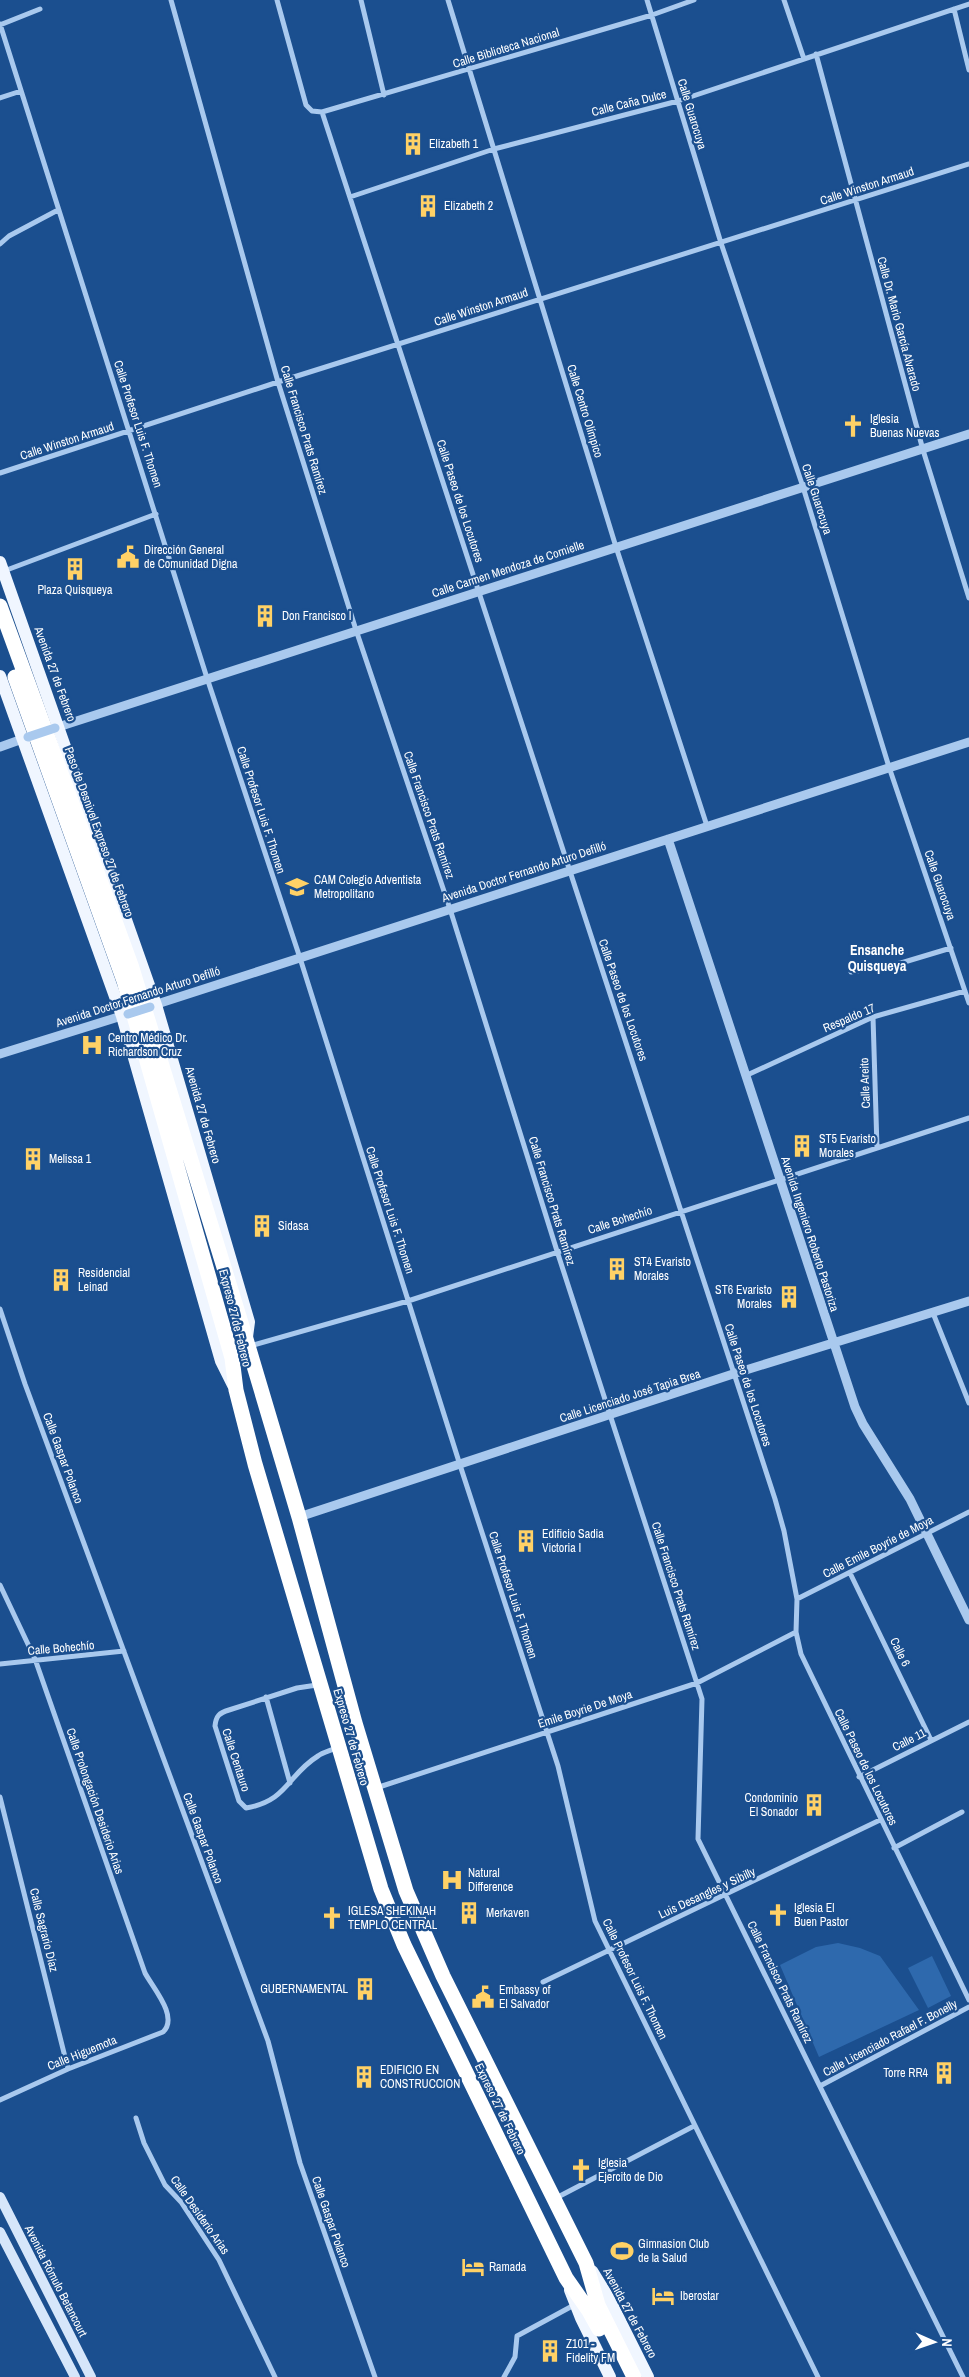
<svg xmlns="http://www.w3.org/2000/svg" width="969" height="2377" font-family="'Archivo Narrow',sans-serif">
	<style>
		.green { fill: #2e69ad }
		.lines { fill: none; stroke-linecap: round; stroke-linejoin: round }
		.minor { stroke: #a9c9ee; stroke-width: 5 }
		.tertiary { stroke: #a9c9ee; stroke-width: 9 }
		.secondary { stroke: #d6e6fa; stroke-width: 10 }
		.primary { stroke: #f0f6ff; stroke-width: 12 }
		.motorway { stroke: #fff; stroke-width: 15 }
		.tertiary-bridge { stroke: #a9c9ee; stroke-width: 9 }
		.labels { text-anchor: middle; stroke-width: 4.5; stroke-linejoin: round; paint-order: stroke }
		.street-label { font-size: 12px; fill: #fff; stroke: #1b4f8f }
		.poi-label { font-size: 12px; fill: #fff; stroke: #1b4f8f; text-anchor: start }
		.neighbourhood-label { font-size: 14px; font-weight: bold; fill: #fff; stroke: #1b4f8f }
	</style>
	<rect width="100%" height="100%" fill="#1b4f8f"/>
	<path class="green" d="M838,1943L860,1948L880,1956L919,2010L819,2057L780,1965L816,1947Z
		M932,1956L951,1996L928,2008L908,1968Z"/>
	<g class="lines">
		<path class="minor" d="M171,0L278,382L356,630L450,909L557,1251L702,1699L698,1839L963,2377
			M277,0L306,105L312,111L322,112L652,15L694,0
			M361,0L384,95
			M448,0L616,547L707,826
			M647,0L721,243L803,487L889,767L969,1003
			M784,0L804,59
			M954,9L969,70
			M0,24L207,678L300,958L460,1465L558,1766L595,1921L818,2377
			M0,25L40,9
			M816,54L923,450L969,598
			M0,98L21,91
			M322,112L775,1499L784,1531L797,1599L796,1632L801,1654L969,2000
			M350,197L494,149L678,101L969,4
			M0,244L9,236L58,210
			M0,473L278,382L969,164
			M4,571L156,514
			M851,972L901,963L951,948
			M873,1017L877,1148
			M745,1076L873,1017L965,991
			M0,1309L25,1384L268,2041L300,2163L375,2377
			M933,1313L969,1403
			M250,1346L408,1301L969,1118
			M850,1573L931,1740
			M0,1585L35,1659L145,1973C153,1988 179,2017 163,2032L68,2069L0,2100
			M797,1599L969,1512
			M0,1664L124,1651
			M317,1685L297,1688L229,1710C219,1713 216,1716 215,1726L239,1801L246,1808C288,1801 287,1775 318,1756C323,1752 330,1751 336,1748
			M266,1697L290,1783
			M859,1777L969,1722
			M376,1788L697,1683L796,1632
			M0,1797L68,2069
			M894,1848L962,1812
			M543,1982L880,1820
			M820,2086L969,2007
			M136,2118L144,2143L165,2185L181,2202L219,2260L275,2377
			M556,2198L694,2126
			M504,2377L515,2357L517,2336L576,2304"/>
		<path class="tertiary" d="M55,728L969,434
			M0,747L28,737
			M668,839L855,1407L863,1424L910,1499L969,1620
			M151,1006L969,742
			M0,1054L128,1014
			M299,1517L733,1374L969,1301"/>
		<path class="secondary" d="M0,2197L91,2377
			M0,2232L75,2377"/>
		<path class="primary" d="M0,562L156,1005L249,1322L247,1337
			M0,676L122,1016L221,1361L233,1385
			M592,2271L608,2297L648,2377
			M570,2290L581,2318L610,2377"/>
		<path class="motorway" d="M0,606L131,965L246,1339L299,1517L355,1723L406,1891L443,1976L586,2263L598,2305L634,2377
			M15,677L124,981L232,1358L236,1390L255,1464L381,1889L404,1945L566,2278L589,2311L599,2329"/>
		<path class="tertiary-bridge" d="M28,737L55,728
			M128,1014L150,1007"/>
	</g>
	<defs>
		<symbol id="building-bare" viewBox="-9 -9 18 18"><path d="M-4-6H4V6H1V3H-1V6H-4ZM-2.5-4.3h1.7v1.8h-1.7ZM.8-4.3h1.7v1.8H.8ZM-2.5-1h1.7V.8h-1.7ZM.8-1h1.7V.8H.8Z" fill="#ffd166" stroke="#1b4f8f" stroke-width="2.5" paint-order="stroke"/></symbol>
		<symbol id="church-bare" viewBox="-9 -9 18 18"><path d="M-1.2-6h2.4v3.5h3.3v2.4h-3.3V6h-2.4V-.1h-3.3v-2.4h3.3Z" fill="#ffd166" stroke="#1b4f8f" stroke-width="2.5" paint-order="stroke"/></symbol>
		<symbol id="civic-bare" viewBox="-9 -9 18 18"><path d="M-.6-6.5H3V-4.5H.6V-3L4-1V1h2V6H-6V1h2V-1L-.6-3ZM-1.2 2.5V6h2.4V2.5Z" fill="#ffd166" stroke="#1b4f8f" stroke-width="2.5" paint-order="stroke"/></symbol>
		<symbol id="university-bare" viewBox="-9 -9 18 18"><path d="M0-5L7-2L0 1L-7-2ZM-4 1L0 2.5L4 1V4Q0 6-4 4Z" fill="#ffd166" stroke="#1b4f8f" stroke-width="2.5" paint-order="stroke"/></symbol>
		<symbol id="hospital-bare" viewBox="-9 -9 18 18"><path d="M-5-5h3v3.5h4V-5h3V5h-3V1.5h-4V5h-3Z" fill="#ffd166" stroke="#1b4f8f" stroke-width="2.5" paint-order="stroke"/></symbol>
		<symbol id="stadium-bare" viewBox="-9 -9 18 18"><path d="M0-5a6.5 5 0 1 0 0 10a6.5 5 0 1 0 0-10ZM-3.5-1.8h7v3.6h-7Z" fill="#ffd166" stroke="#1b4f8f" stroke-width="2.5" paint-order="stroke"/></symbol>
		<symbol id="hotel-bare" viewBox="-9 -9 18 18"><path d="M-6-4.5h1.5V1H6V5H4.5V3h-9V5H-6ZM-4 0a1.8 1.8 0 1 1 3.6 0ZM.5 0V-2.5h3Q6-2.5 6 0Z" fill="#ffd166" stroke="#1b4f8f" stroke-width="2.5" paint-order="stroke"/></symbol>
	</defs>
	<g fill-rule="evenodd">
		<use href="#building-bare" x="397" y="128" width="32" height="32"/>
		<use href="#building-bare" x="412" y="190" width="32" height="32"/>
		<use href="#church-bare" x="837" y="410" width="32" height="32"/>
		<use href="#civic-bare" x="112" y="541" width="32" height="32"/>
		<use href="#building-bare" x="59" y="553" width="32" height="32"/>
		<use href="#building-bare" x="249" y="600" width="32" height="32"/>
		<use href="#university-bare" x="281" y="871" width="32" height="32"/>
		<use href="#hospital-bare" x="76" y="1029" width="32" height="32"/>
		<use href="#building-bare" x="786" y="1130" width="32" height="32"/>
		<use href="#building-bare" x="17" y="1143" width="32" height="32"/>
		<use href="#building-bare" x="246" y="1210" width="32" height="32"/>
		<use href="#building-bare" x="601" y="1253" width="32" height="32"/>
		<use href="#building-bare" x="45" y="1264" width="32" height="32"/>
		<use href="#building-bare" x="773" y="1281" width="32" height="32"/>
		<use href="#building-bare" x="510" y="1525" width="32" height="32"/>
		<use href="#building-bare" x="798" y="1789" width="32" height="32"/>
		<use href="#hospital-bare" x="436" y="1864" width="32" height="32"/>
		<use href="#building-bare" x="453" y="1897" width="32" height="32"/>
		<use href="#church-bare" x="762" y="1899" width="32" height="32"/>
		<use href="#church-bare" x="316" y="1902" width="32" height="32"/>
		<use href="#building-bare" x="349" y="1973" width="32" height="32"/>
		<use href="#civic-bare" x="467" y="1981" width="32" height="32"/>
		<use href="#building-bare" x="928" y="2057" width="32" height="32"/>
		<use href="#building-bare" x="348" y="2061" width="32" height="32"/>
		<use href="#church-bare" x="565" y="2154" width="32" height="32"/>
		<use href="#stadium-bare" x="606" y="2235" width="32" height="32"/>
		<use href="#hotel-bare" x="457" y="2251" width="32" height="32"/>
		<use href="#hotel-bare" x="647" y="2280" width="32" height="32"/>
		<use href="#building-bare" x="534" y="2335" width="32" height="32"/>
	</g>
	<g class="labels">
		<g class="street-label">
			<text transform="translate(506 48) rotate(-17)" y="4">Calle Biblioteca Nacional</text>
			<text transform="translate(629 103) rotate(-14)" y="4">Calle Caña Dulce</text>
			<text transform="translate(692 114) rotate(73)" y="4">Calle Guarocuya</text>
			<text transform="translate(867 186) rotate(-18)" y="4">Calle Winston Armaud</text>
			<text transform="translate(481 307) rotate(-18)" y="4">Calle Winston Armaud</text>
			<text transform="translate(899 324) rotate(75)" y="4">Calle Dr. Mario García Alvarado</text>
			<text transform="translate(585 411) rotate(73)" y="4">Calle Centro Olímpico</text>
			<text transform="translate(138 424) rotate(72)" y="4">Calle Profesor Luis F. Thomen</text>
			<text transform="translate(304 430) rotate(73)" y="4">Calle Francisco Prats Ramírez</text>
			<text transform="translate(67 441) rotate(-18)" y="4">Calle Winston Armaud</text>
			<text transform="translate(817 499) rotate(72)" y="4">Calle Guarocuya</text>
			<text transform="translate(460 501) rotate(72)" y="4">Calle Paseo de los Locutores</text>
			<text transform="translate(508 569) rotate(-18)" y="4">Calle Carmen Mendoza de Cornielle</text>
			<text transform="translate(55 674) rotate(70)" y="4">Avenida 27 de Febrero</text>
			<text transform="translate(261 810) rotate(72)" y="4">Calle Profesor Luis F. Thomen</text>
			<text transform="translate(429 815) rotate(71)" y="4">Calle Francisco Prats Ramírez</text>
			<text transform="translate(99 832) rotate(70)" y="4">Paso de Desnivel Expreso 27 de Febrero</text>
			<text transform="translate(524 872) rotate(-18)" y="4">Avenida Doctor Fernando Arturo Defilló</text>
			<text transform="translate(940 885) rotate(71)" y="4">Calle Guarocuya</text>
			<text transform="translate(138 997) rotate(-18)" y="4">Avenida Doctor Fernando Arturo Defilló</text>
			<text transform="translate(623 1000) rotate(71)" y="4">Calle Paseo de los Locutores</text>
			<text transform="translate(849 1018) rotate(-23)" y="4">Respaldo 17</text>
			<text transform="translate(865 1083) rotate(-92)" y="4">Calle Areito</text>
			<text transform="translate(203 1115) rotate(74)" y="4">Avenida 27 de Febrero</text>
			<text transform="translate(552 1201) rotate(73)" y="4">Calle Francisco Prats Ramírez</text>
			<text transform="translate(390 1210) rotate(72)" y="4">Calle Profesor Luis F. Thomen</text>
			<text transform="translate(620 1220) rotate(-18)" y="4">Calle Bohechío</text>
			<text transform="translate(810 1234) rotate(72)" y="4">Avenida Ingeniero Roberto Pastoriza</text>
			<text transform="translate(235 1318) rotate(76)" y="4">Expreso 27 de Febrero</text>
			<text transform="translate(748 1385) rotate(72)" y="4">Calle Paseo de los Locutores</text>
			<text transform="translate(630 1396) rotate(-18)" y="4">Calle Licenciado José Tapia Brea</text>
			<text transform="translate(63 1458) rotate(70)" y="4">Calle Gaspar Polanco</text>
			<text transform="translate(878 1547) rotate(-27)" y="4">Calle Emile Boyrie de Moya</text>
			<text transform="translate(676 1586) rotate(72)" y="4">Calle Francisco Prats Ramírez</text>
			<text transform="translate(513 1595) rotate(72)" y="4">Calle Profesor Luis F. Thomen</text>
			<text transform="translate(61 1648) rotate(-5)" y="4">Calle Bohechío</text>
			<text transform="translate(900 1652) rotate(64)" y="4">Calle 6</text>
			<text transform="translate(585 1709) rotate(-18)" y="4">Emile Boyrie De Moya</text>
			<text transform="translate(351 1737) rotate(74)" y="4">Expreso 27 de Febrero</text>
			<text transform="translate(909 1740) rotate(-27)" y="4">Calle 11</text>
			<text transform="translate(236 1760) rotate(72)" y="4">Calle Centauro</text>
			<text transform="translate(866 1767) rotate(64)" y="4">Calle Paseo de los Locutores</text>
			<text transform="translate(95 1801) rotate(71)" y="4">Calle Prolongación Desiderio Arias</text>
			<text transform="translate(203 1838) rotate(70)" y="4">Calle Gaspar Polanco</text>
			<text transform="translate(707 1893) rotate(-25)" y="4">Luis Desangles y Sibilly</text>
			<text transform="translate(44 1930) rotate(76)" y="4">Calle Sagrario Díaz</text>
			<text transform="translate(635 1979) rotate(64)" y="4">Calle Profesor Luis F. Thomen</text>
			<text transform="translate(780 1982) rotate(64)" y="4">Calle Francisco Prats Ramírez</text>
			<text transform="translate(890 2038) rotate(-28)" y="4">Calle Licenciado Rafael F. Bonelly</text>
			<text transform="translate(82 2053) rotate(-22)" y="4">Calle Higuemota</text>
			<text transform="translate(500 2109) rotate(64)" y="4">Expreso 27 de Febrero</text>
			<text transform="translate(200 2215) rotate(55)" y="4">Calle Desiderio Arias</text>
			<text transform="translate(331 2222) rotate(71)" y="4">Calle Gaspar Polanco</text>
			<text transform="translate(56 2281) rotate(63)" y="4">Avenida Rómulo Betancourt</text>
			<text transform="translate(630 2313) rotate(62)" y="4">Avenida 27 de Febrero</text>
		</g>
		<g class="poi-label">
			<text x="429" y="148">Elizabeth 1</text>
			<text x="444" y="210">Elizabeth 2</text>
			<text x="870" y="423">Iglesia<tspan x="870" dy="14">Buenas Nuevas</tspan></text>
			<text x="144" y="554">Dirección General<tspan x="144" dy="14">de Comunidad Digna</tspan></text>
			<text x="75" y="594" text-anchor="middle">Plaza Quisqueya</text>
			<text x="282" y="620">Don Francisco I</text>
			<text x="314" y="884">CAM Colegio Adventista<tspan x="314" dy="14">Metropolitano</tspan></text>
			<text x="108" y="1042">Centro Médico Dr.<tspan x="108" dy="14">Richardson Cruz</tspan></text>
			<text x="819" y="1143">ST5 Evaristo<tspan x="819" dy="14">Morales</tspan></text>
			<text x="49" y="1163">Melissa 1</text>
			<text x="278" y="1230">Sidasa</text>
			<text x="634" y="1266">ST4 Evaristo<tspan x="634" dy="14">Morales</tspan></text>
			<text x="78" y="1277">Residencial<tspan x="78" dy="14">Leinad</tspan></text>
			<text x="772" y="1294" text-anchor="end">ST6 Evaristo<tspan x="772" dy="14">Morales</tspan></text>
			<text x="542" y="1538">Edificio Sadia<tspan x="542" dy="14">Victoria I</tspan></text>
			<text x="798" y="1802" text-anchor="end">Condominio<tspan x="798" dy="14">El Sonador</tspan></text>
			<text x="468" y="1877">Natural<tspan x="468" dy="14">Difference</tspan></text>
			<text x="794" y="1912">Iglesia El<tspan x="794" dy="14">Buen Pastor</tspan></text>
			<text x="348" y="1915">IGLESA SHEKINAH<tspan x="348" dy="14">TEMPLO CENTRAL</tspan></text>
			<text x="486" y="1917">Merkaven</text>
			<text x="348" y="1993" text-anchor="end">GUBERNAMENTAL</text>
			<text x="499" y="1994">Embassy of<tspan x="499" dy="14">El Salvador</tspan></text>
			<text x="380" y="2074">EDIFICIO EN<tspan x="380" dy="14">CONSTRUCCION</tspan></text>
			<text x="928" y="2077" text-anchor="end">Torre RR4</text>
			<text x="598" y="2167">Iglesia<tspan x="598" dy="14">Ejercito de Dio</tspan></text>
			<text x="638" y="2248">Gimnasion Club<tspan x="638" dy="14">de la Salud</tspan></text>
			<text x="489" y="2271">Ramada</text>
			<text x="680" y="2300">Iberostar</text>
			<text x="566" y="2348">Z101 -<tspan x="566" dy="14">Fidelity FM</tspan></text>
		</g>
		<g class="neighbourhood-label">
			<text x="877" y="955">Ensanche<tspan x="877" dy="16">Quisqueya</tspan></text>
		</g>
	</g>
	<g transform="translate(934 2342) rotate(92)" stroke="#1b4f8f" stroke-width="4" paint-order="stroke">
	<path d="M0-4L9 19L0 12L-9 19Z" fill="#ffffff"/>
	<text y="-8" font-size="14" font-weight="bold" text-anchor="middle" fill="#ffffff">N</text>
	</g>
</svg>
